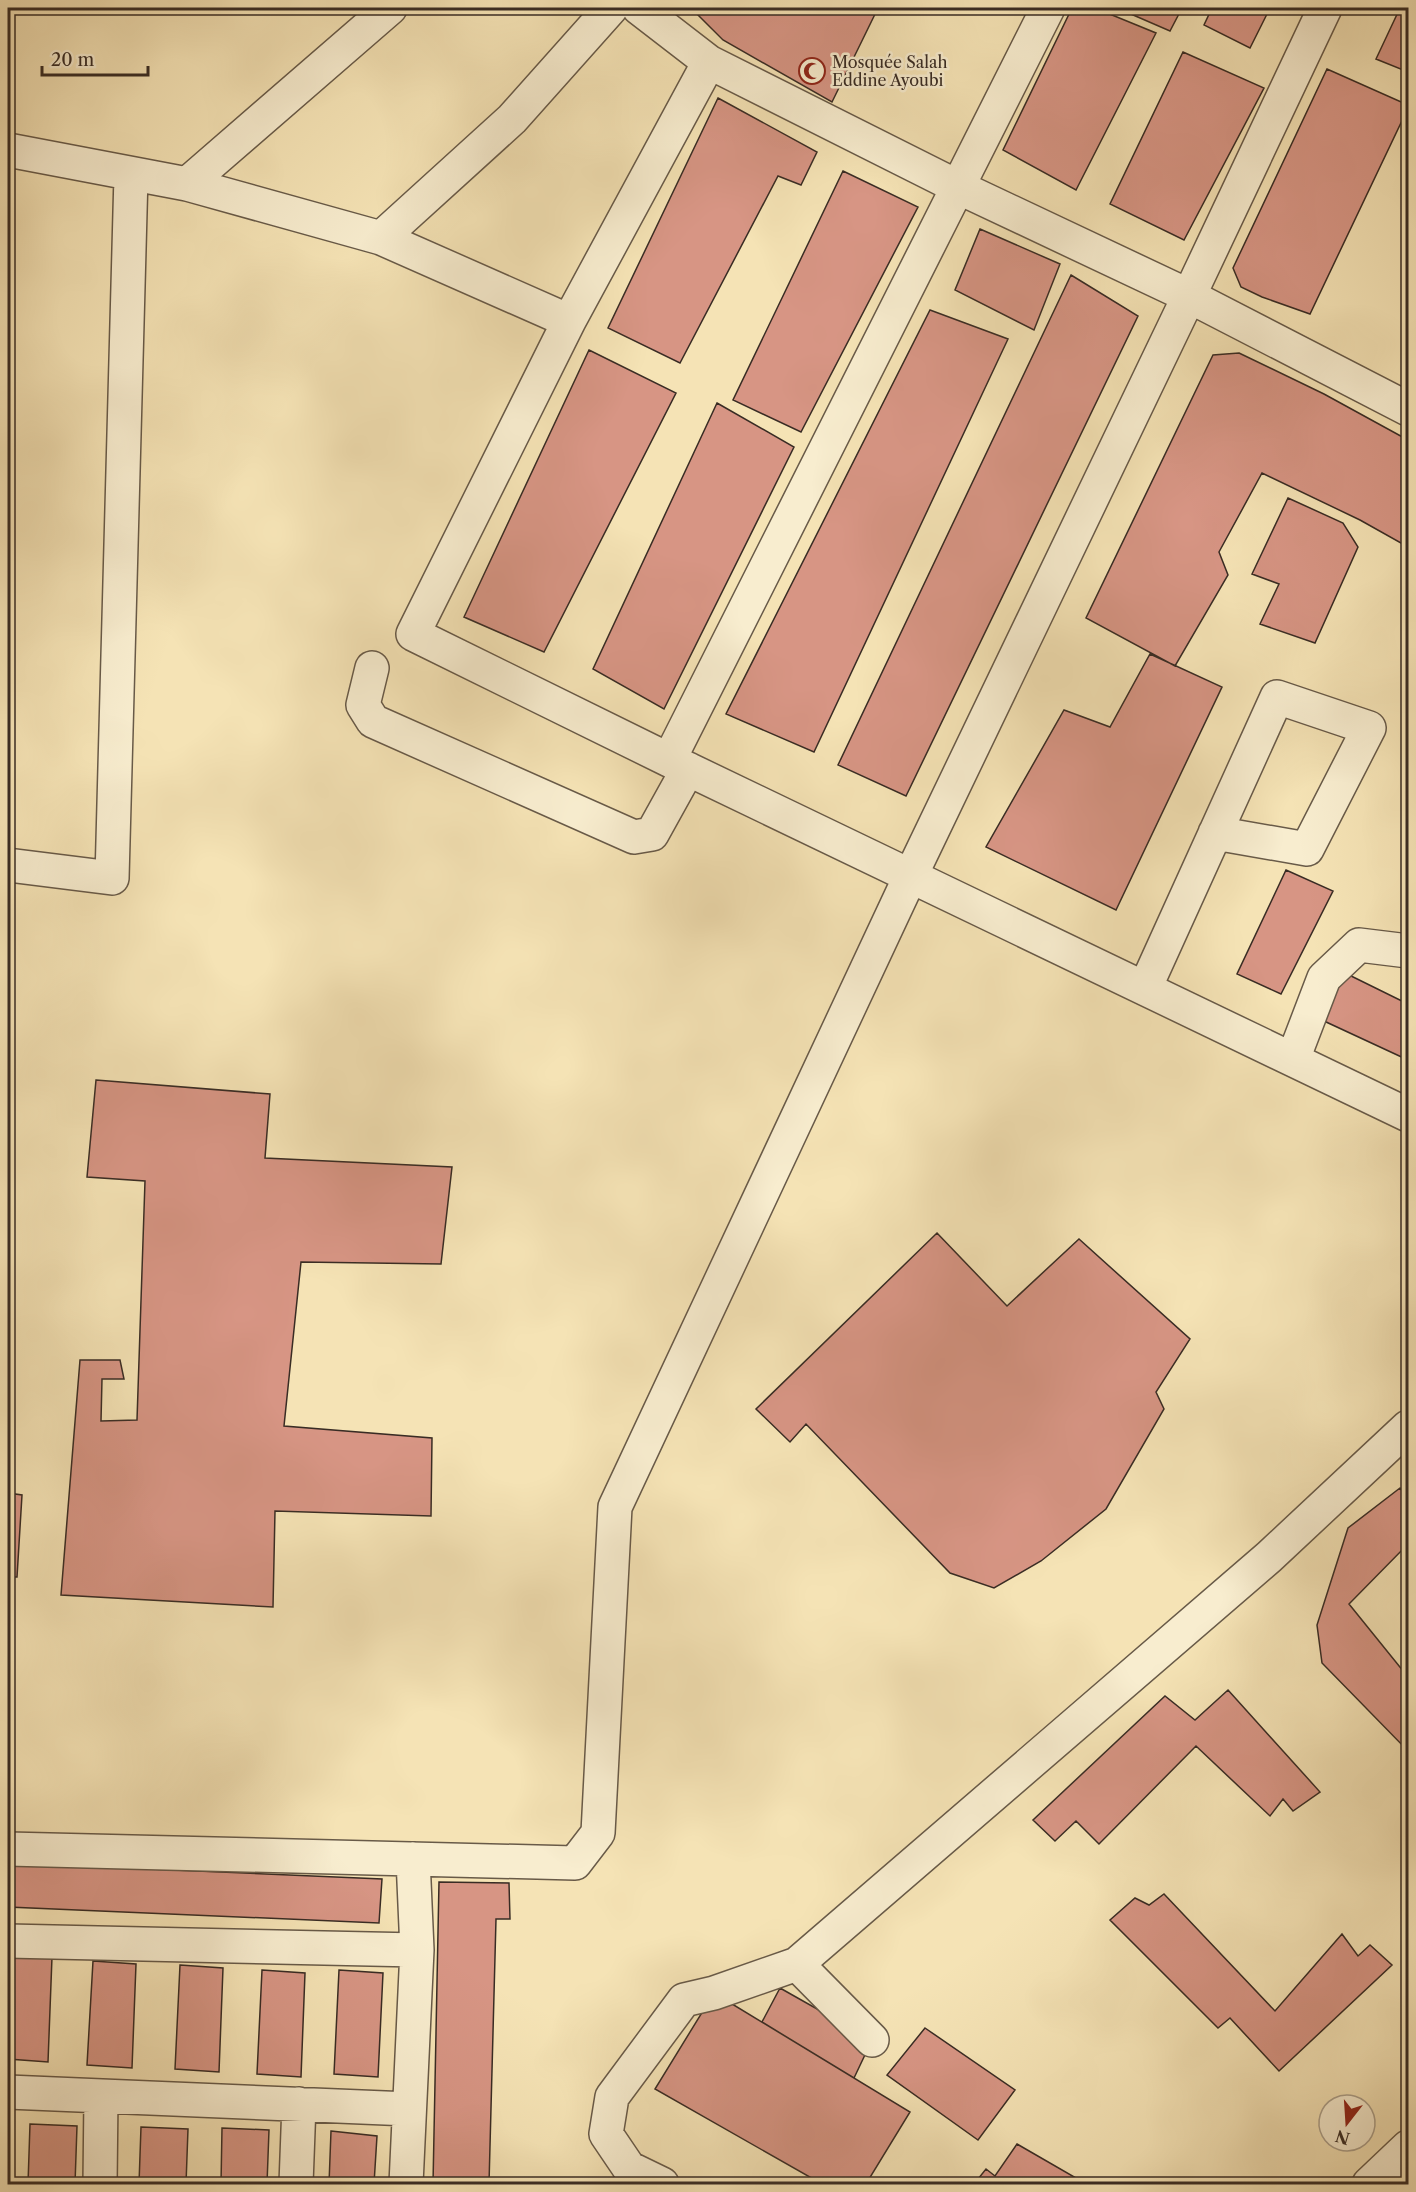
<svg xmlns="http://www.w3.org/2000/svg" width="1416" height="2192" font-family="'Libre Caslon Text',serif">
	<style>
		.building { fill: #d79584; stroke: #392c24; stroke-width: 1.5 }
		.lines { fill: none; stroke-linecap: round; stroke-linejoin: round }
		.minor-casing { stroke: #685a48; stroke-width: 36 }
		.minor { stroke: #f8edcf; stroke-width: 33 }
		.labels { text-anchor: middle; stroke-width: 5; stroke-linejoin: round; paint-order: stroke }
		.poi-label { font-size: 16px; fill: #392c24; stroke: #f8edcf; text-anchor: start }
	</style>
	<rect width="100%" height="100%" fill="#f5e3b5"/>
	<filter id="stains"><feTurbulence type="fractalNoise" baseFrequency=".00333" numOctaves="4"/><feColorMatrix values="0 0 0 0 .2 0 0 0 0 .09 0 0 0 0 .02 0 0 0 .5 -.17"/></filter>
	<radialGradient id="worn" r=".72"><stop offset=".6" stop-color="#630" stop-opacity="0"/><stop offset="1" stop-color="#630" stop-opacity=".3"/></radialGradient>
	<path class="building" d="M691,8H878L832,102L723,40Z
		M1072,8H1095L1156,33L1076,190L1003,150Z
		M1117,8H1182L1170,31Z
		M1212,8H1270L1250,48L1204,25Z
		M1400,8H1408V72L1376,59Z
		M1183,52L1264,88L1184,240L1110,204Z
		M1327,69L1408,105V108L1310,314L1262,297L1241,287L1233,268Z
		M718,98L817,152L801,185L778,176L680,363L608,328Z
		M843,171L918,207L801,432L733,400Z
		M980,229L1060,264L1034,330L955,290Z
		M1071,275L1138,316L906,796L838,765Z
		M930,310L1008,339L814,752L726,714Z
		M589,350L676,393L544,652L464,617Z
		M1239,353L1324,394L1408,440V547L1360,520L1262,473L1219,552L1228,575L1175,666L1086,618L1213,355Z
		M717,403L794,447L664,709L593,669Z
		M1288,498L1343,523L1358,547L1315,643L1260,624L1279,584L1252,574Z
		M1150,654L1222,687L1116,910L986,847L1064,710L1110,727Z
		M1286,870L1333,891L1281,994L1237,974Z
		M1343,972L1408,1004V1060L1324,1021Z
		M96,1080L270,1094L265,1158L452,1167L441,1264L301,1262L284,1426L432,1438L431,1516L275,1511L273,1607L61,1595L80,1360H120L124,1379H102L101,1421L137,1420L145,1181L87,1177Z
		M937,1233L1007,1306L1079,1239L1190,1339L1156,1392L1164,1409L1106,1509L1041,1561L994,1588L950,1573L806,1424L790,1442L756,1409Z
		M1400,1488L1408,1499V1544L1349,1604L1408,1677V1751L1322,1663L1317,1625L1348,1528Z
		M8,1493L22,1495L17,1577H8Z
		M1228,1690L1320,1792L1293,1811L1283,1799L1270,1816L1196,1746L1099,1844L1076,1821L1055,1841L1033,1820L1165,1696L1195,1720Z
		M8,1863L382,1879L379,1923L8,1907Z
		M439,1882L509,1883L510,1919H496L489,2184H433Z
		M1164,1894L1275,2011L1342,1934L1358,1956L1370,1945L1392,1965L1279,2071L1230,2018L1218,2028L1110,1920L1135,1898L1149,1905Z
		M9,1955L52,1957L48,2062L8,2059Z
		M93,1961L136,1964L132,2068L87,2065Z
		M180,1965L223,1968L219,2072L175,2069Z
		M262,1970L305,1973L301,2077L257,2074Z
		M339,1970L383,1973L378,2077L334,2074Z
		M780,1988L872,2040L854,2078L762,2022Z
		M714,1993L910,2112L866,2184H822L655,2089Z
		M925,2028L1015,2090L978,2140L887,2075Z
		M30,2124L77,2126L75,2184H28Z
		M141,2127L188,2129L186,2184H139Z
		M222,2128L269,2130L267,2184H221Z
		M331,2131L377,2136L374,2184H329Z
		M1017,2144L1083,2182L1082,2184H974L986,2169L995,2176Z
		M1408,2166V2184H1388Z"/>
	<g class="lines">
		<defs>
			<path id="minor" d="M639,8L709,62L958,187L1189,296L1408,409
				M709,62L569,321L413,634L669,760L1408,1115
				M8,150L187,184L381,238L569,321
				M187,184L390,8
				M381,238L512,119L611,8
				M372,668L363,705L373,721L634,837L652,834L688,769
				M669,760L1048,8
				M8,865L112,878L131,175
				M1145,988L1277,697L1369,728L1307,849L1215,833
				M1293,1059L1324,978L1359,945L1408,951
				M8,1849L575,1863L598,1833L615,1507L910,877L1189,296L1325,8
				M413,1859L417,1950
				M8,1941L417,1950L406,2184
				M797,1964L872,2040
				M8,2092L409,2109
				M100,2184L101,2096
				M296,2184L299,2104
				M662,2184L629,2168L606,2134L612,2097L684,2000L714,1993L797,1964L1269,1557L1408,1427
				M1369,2184L1408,2147"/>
		</defs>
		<use href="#minor" class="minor-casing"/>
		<use href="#minor" class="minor"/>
	</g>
	<defs>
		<symbol id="mosque-ring" viewBox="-11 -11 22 22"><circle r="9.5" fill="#f8edcf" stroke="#8f2418" stroke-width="1.5"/><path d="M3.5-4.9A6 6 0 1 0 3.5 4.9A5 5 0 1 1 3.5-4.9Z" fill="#8f2418"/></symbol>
	</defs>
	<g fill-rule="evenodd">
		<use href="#mosque-ring" x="797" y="56" width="30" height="30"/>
	</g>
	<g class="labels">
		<g class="poi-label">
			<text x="832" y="68">Mosquée Salah<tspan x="832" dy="18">Eddine Ayoubi</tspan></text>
		</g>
	</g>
	<rect width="1416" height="2192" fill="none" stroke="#f5e3b5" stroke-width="30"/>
	<rect x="9" y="9" width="1398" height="2174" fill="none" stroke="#392c24" stroke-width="3"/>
	<rect x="15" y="15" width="1386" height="2162" fill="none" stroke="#392c24" stroke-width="1.5"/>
	<g transform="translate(1347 2123) rotate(197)"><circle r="28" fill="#f8edcf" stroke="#aca08b" stroke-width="1.5"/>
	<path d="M0-4.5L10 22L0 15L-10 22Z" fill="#8f2418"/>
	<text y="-9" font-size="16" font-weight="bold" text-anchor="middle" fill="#392c24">N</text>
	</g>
	<path d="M42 66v9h106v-9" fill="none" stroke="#392c24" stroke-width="3"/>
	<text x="51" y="66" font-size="18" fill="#392c24" stroke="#f8edcf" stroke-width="4.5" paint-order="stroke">20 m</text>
	<rect width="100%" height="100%" filter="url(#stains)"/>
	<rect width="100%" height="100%" fill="url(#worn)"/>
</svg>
